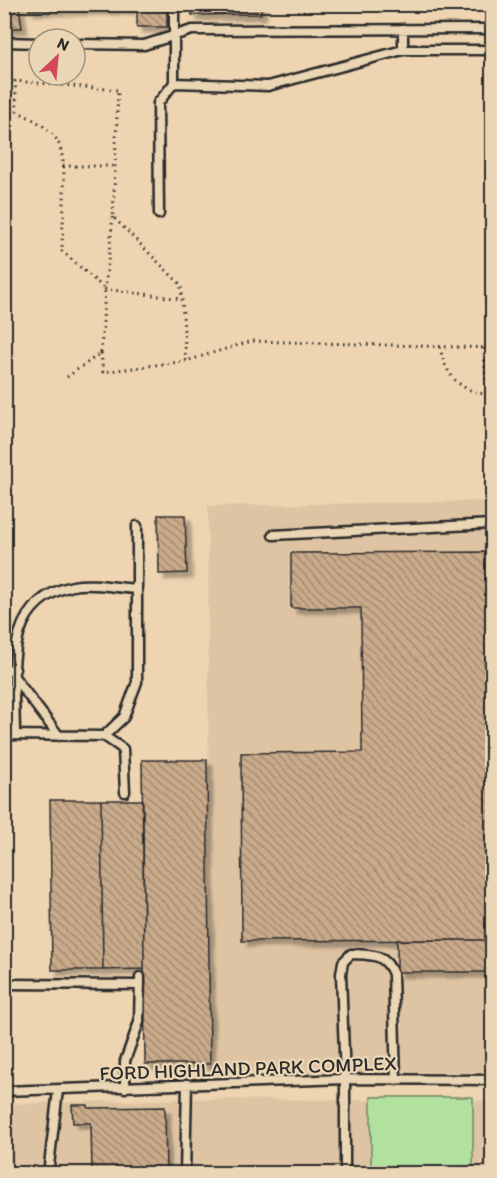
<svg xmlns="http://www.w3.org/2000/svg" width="497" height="1178" font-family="Itim,sans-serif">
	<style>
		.built { fill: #dfc4a3 }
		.green { fill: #b2e09e; stroke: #6e8664; stroke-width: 1.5 }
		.building { fill: url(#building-back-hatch); stroke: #2b2b2b; stroke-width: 1.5; filter: url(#shadow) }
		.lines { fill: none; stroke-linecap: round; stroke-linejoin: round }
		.lane-casing { stroke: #2b2b2b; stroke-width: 13 }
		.path { stroke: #2b2b2b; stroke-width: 3; stroke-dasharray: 1.5 4.5; stroke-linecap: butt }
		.lane { stroke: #ead6b4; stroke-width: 8 }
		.labels { text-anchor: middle; stroke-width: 4.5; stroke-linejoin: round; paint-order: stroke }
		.street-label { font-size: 20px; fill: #2b2b2b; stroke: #ead6b4 }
	</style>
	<defs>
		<pattern id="building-back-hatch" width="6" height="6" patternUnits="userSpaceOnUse" patternTransform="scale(1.5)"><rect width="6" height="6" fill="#c9aa8a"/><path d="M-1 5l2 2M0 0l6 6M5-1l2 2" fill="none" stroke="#a38b71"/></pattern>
		<filter id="shadow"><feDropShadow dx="5.5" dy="5.5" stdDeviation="1.5" flood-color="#0004"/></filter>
	</defs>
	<rect width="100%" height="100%" fill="#eed4b0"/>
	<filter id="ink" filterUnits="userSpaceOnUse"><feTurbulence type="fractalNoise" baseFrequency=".0167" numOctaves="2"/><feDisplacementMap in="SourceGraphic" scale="12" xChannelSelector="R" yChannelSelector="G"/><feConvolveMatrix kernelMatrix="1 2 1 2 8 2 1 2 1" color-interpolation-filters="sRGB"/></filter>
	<g filter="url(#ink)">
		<path class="built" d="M492,501V1073L209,1071L208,506Z
			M191,1099L492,1101V1173H8L6,1104Z"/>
		<path class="green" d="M371,1097H473V1173H371Z"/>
		<path class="building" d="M4,4H167V27H137V6H130L129,9L29,10V7H19L22,28H4Z
			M191,4H261V14L192,15Z
			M158,515H185L187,573L159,574Z
			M492,552V940L242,941L241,753L362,752L361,608H291V553Z
			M142,760H207L210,1064H145Z
			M50,800H101L103,970H52Z
			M101,800H143L144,969L103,970Z
			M397,940H492V972H397Z
			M72,1105H88V1108L165,1107L166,1174H92L91,1123H73Z"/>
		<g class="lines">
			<defs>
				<path id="lane" d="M4,42L39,43
					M75,44L144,45L192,30L492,29
					M403,50H492
					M174,83L268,86L403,50V29
					M159,214L158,103L174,83V4
					M137,526V589
					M273,535L492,524
					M4,670L15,669
					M15,678L59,736
					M4,735L104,736L124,717L137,682V589C117,588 92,582 73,586C0,602 15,676 15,735
					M104,736L123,749L125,792
					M4,984L140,985
					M125,1088V1061L139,1022L140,977
					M4,1091L345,1079L492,1080
					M48,1174L58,1090
					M185,1174L187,1084
					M345,1174V1079L341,974L343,962L351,954C371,955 385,953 393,974L396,1080"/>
			</defs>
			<use href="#lane" class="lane-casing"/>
			<path class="path" d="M63,166H115
				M113,217L105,289L182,299
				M440,347C445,373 458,391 486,394
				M484,348L487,406
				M101,353L103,372L186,361
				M67,377L101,353L105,289L62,251C62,225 69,164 58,142C50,127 32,119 17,111L15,81L118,90L113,217L181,285L186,361L252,341L492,348"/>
			<use href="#lane" class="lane"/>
		</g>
	</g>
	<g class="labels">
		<g class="street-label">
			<text transform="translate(248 1068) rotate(-2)" y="7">FORD HIGHLAND PARK COMPLEX</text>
		</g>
	</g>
	<rect width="497" height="1178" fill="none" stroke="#ead6b4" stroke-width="24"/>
	<rect x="12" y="12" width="473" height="1154" fill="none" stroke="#2b2b2b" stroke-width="2" filter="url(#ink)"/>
	<g transform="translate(57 57) rotate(26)"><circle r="28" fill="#ead6b4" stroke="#9e927d" stroke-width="1.5"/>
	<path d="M0-4.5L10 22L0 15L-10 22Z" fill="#d1495b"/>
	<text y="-9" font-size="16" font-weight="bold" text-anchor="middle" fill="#2b2b2b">N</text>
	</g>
</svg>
